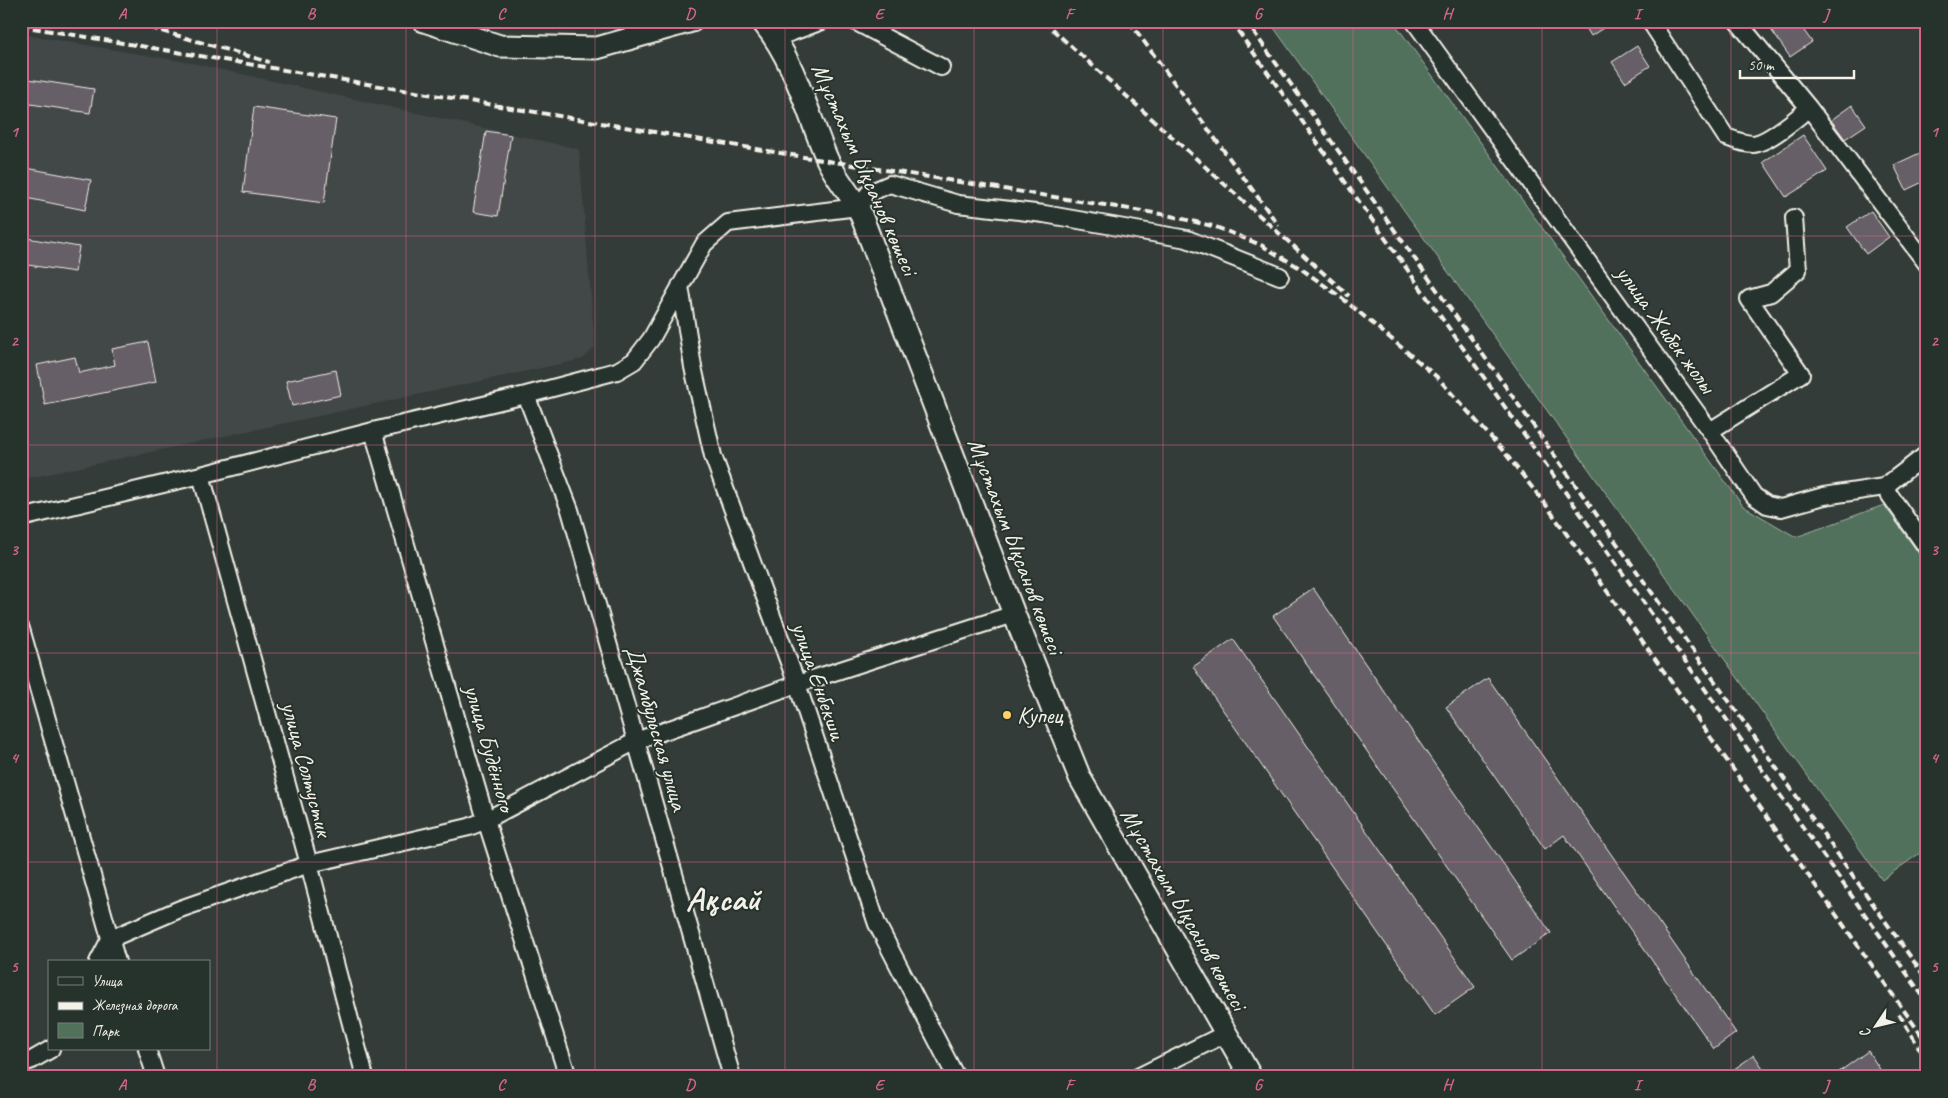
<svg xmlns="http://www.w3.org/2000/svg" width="1948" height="1098" font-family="Caveat,sans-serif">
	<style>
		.built { fill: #424647 }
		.green { fill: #51715b; stroke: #a2b1a2 }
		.building { fill: #665f68; stroke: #f4f1e8 }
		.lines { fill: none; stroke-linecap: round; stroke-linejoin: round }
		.minor-casing { stroke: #f4f1e8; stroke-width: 20 }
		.major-casing { stroke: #f4f1e8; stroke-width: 25 }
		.minor { stroke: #26332d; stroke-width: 16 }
		.major { stroke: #26332d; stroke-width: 21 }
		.rail { stroke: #f4f1e8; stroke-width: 4; stroke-dasharray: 8 4; stroke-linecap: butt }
		.grid { fill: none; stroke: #d4648c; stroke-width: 1; stroke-opacity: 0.55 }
		.poi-dot { fill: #ffd166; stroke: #26332d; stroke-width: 2 }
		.labels { text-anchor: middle; stroke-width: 4; stroke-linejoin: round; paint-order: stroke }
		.street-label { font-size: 24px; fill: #f4f1e8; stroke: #26332d }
		.poi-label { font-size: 24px; fill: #f4f1e8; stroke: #26332d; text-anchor: start }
		.town-label { font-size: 34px; font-weight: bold; fill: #f4f1e8; stroke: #26332d }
		.neatline { fill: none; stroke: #d4648c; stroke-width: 2 }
		.grid-label { font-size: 16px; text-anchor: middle; font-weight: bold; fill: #d4648c }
	</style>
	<rect width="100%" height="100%" fill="#333c39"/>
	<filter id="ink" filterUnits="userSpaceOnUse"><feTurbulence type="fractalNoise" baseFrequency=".02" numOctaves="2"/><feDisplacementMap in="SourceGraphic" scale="10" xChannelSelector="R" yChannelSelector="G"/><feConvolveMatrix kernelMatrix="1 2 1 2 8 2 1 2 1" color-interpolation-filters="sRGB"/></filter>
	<g filter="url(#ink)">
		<path class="built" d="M21,34L192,63L579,149L595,347L583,359L21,480Z"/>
		<path class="green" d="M1269,21H1393L1743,506L1796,537L1884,505L1927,565V848L1882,880Z"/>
		<path class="building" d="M1582,21H1614L1591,36Z
			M1765,21H1797L1812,42L1790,57Z
			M1637,46L1650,66L1625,82L1612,62Z
			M28,79L94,89L90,113L24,103Z
			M1852,105L1866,125L1845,139L1831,120Z
			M254,107L336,119L324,203L243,192Z
			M486,131L511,135L498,216L473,212Z
			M1803,135L1827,171L1786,197L1763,162Z
			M1922,152L1927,163V180L1906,190L1894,165Z
			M21,167L91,180L85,210L21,197Z
			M1871,211L1889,237L1866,254L1847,227Z
			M21,237L79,247L75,272L21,264Z
			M148,342L156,382L45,405L37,365L75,357L79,373L115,365L112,349Z
			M336,370L341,395L292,406L286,381Z
			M1313,588L1551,933L1512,960L1273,616Z
			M1233,639L1475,987L1435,1015L1193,667Z
			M1488,678L1736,1033L1714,1049L1564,835L1545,849L1446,707Z
			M1868,1051L1885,1077H1832Z
			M1754,1055L1769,1077H1723Z"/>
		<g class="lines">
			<defs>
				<path id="minor" d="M854,21L941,67
					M1414,21L1710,431L1754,496L1767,505L1781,508L1824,496L1884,487L1927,548
					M1650,21L1726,137C1735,140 1743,144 1753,144C1768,143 1797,118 1809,108L1927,264
					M1737,21L1809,108
					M776,38L822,21
					M680,286L693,367L713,456L797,684L877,924L956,1077
					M526,395L570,510L732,1077
					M373,431L486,820L568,1077
					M1710,431L1801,374L1749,299L1771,293L1798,270L1794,218
					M201,475L309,864L365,1077
					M1884,487L1927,454
					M21,518L201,475L373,431L526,395L617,371L634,361L651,339L704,244L728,223L858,207L869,193L890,184L958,204L1044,214L1187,239L1280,276
					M21,629L117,962
					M98,962L110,939L180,909L309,864L469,827L486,820L636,741L797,684L1014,614
					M147,1049L156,1077
					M21,1064L32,1060L51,1049
					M1138,1077L1225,1034"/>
				<path id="major" d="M424,21L500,46L597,48L692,21
					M762,21C795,61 807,112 827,159C835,176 848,192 858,207L1014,614L1080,778L1251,1077"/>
			</defs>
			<use href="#minor" class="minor-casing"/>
			<use href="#major" class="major-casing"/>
			<use href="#minor" class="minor"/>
			<use href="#major" class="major"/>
			<path class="rail" d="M127,21L269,62
				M1043,21L1349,296
				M1129,21L1279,226
				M1231,21L1927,1002
				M1246,21L1927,980
				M21,26L828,161L1167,215L1216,227L1261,245L1300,268L1342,298L1437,377L1505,453L1546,505L1927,1043
				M1899,1014L1927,1061"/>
		</g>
	</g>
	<path class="grid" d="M217,21V1077M406,21V1077M595,21V1077M785,21V1077M974,21V1077M1163,21V1077M1353,21V1077M1542,21V1077M1731,21V1077M21,236H1927M21,445H1927M21,653H1927M21,862H1927"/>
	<circle class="poi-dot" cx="1007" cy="715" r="5"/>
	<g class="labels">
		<g class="street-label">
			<text transform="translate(865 169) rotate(66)" y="8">Мұстахым Ықсанов көшесі</text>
			<text transform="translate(1666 329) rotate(54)" y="8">улица Жибек жолы</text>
			<text transform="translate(1016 546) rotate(69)" y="8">Мұстахым Ықсанов көшесі</text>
			<text transform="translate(819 681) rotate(71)" y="8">улица Енбекши</text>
			<text transform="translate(657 728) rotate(74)" y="8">Джамбульская улица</text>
			<text transform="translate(490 748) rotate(74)" y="8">улица Будённого</text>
			<text transform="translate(307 769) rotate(75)" y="8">улица Солтустик</text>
			<text transform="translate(1184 909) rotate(60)" y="8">Мұстахым Ықсанов көшесі</text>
		</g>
		<g class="poi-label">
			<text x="1017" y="723">Купец</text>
		</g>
		<g class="town-label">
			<text x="723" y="910">Ақсай</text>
		</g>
	</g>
	<rect width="1948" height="1098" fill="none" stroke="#26332d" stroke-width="55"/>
	<rect x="48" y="960" width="162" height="90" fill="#26332d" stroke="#787f78"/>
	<rect x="58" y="977" width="25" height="8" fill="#26332d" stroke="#787f78"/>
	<text x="92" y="986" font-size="15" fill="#f4f1e8">Улица</text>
	<rect x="58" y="1002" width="25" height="8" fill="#f4f1e8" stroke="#787f78"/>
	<text x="92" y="1010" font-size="15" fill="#f4f1e8">Железная дорога</text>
	<rect x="58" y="1023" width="25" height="15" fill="#51715b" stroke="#787f78"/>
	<text x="92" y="1036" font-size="15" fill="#f4f1e8">Парк</text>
	<g transform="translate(1876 1026) rotate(235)" stroke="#26332d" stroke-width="4" paint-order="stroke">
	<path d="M0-4L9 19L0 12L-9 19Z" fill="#f4f1e8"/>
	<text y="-8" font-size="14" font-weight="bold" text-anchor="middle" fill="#f4f1e8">С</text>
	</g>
	<path d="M1740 70v8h114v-8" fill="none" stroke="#f4f1e8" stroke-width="2.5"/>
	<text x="1748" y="70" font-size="15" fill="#f4f1e8" stroke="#26332d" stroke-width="4" paint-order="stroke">50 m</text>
	<rect x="28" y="28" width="1892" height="1042" class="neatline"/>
	<g class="grid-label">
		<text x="122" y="19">A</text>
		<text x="311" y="19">B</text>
		<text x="501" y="19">C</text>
		<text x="690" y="19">D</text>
		<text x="879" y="19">E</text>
		<text x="1069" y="19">F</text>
		<text x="1258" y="19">G</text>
		<text x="1447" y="19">H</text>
		<text x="1637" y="19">I</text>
		<text x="1826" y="19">J</text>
		<text x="14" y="137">1</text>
		<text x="1934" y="137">1</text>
		<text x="14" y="346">2</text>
		<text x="1934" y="346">2</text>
		<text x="14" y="555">3</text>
		<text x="1934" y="555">3</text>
		<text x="14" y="763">4</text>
		<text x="1934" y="763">4</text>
		<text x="14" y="972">5</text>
		<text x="1934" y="972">5</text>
		<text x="122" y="1090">A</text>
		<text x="311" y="1090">B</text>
		<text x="501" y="1090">C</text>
		<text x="690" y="1090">D</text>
		<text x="879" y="1090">E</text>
		<text x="1069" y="1090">F</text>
		<text x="1258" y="1090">G</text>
		<text x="1447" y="1090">H</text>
		<text x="1637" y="1090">I</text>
		<text x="1826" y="1090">J</text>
	</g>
</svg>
